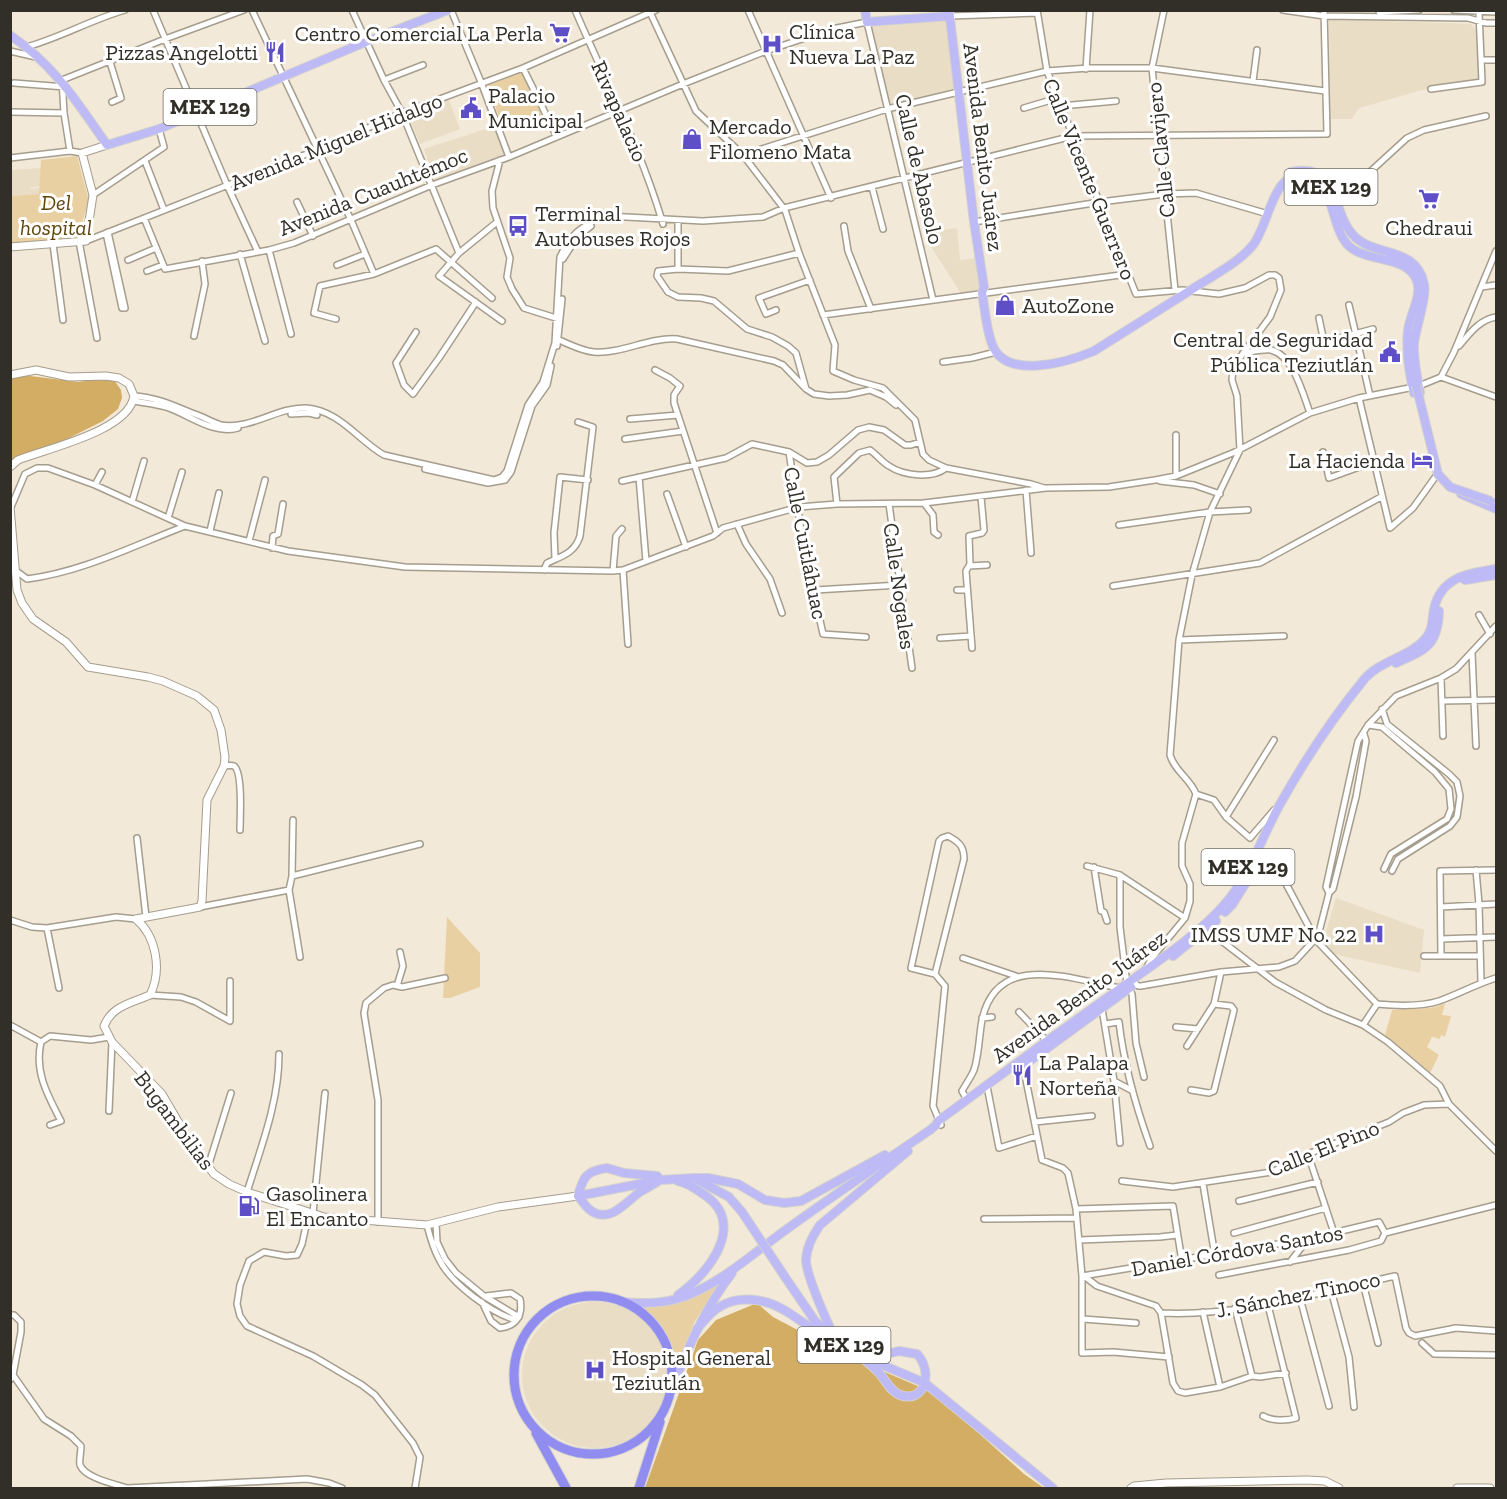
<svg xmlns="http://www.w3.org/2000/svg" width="1507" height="1499" font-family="'Zilla Slab',serif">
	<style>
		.built { fill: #e9ddc5 }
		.green { fill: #e9d0a3 }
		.forest { fill: #d3ad64 }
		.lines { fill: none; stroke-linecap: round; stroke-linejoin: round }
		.street-casing { stroke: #a59d8d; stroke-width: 8 }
		.secondary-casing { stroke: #a59d8d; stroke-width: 9 }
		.primary-casing { stroke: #d2d1d0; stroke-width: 10 }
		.highway-casing { stroke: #d2d1d0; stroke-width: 11 }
		.street { stroke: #fff; stroke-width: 5 }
		.secondary { stroke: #fff; stroke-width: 7 }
		.primary { stroke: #bdbaf6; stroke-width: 8 }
		.highway { stroke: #918cf0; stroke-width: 9 }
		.primary-bridge-casing { stroke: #d2d1d0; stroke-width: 10; stroke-linecap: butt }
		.primary-bridge { stroke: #bdbaf6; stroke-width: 8 }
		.labels { text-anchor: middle; stroke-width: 6; stroke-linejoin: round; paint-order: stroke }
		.shield { fill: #fff; stroke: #706d68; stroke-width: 1.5 }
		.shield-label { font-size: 21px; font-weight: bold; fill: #322f28 }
		.poi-label { font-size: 22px; fill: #322f28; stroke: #fff; text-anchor: start }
		.street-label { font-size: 22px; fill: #322f28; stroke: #fff }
		.park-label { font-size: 22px; font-style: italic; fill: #5e4509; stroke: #fff }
	</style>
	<rect width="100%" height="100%" fill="#f3e9d8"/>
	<path class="built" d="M947,19L954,90L889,105L871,25Z
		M1329,19L1471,24L1479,34L1480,82L1422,90L1359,108L1352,119H1330Z
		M448,98L460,129L420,144L407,113Z
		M495,126L506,156L435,182L424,149Z
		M41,168L40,186L30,188L31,189L39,188L40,194L11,196V170Z
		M957,228L960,260L978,258L982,291L962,295L928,242L927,232Z
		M1336,898L1424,930L1420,973L1333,954L1324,938Z
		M522 1375a73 73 0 1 1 146 0a73 73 0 1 1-146 0Z"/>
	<path class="green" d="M521,71L542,116L504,131L487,84Z
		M77,156L89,201L76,241L11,246V196L39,194L41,160Z
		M447,917L480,953V987L450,998H443Z
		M1445,1004L1442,1015L1451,1016L1445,1037L1441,1035L1440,1039L1432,1037L1427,1047L1439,1055L1430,1073L1385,1035L1392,1010L1430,1008Z
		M719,1283L694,1323L676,1370C668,1344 660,1327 640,1309L679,1302Z"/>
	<path class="forest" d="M22,375L78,382L108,378L114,380L121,390L122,398L118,409L103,421L11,467V379Z
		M757,1303L773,1317L845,1355L934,1393L1024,1474L1044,1488H645L698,1340L716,1320Z"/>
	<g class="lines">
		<defs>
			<path id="street" d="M153,10L227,185L258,252
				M252,10L351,220L374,274
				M352,10L384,80L402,113L459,253
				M451,10L481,82L509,157
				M575,10C606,82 641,149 663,224
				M649,10L696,111L743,155L785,210L799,253L835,345L833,371L854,380L883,388L915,420L923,454L929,460L946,468L1031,484L1044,488
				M748,10L831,198
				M1037,10L1047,71L1136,294L1182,290L1219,294L1245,288L1269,275H1275L1279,278L1281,290L1270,317L1233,367L1232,380L1237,396L1240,450L1210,512L1192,575L1179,640L1170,755C1175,772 1190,778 1196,794
				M1164,10L1152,68L1175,290
				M1283,10L1324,16L1468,18L1486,23H1496
				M1454,10L1496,12
				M1379,12L1419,10
				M950,16L1037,13
				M26,47C60,38 90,20 125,10
				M10,51L36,57
				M1481,60H1496
				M110,62L121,98L112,102
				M523,68L557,137
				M1086,69L1090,10
				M384,80L423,65
				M1253,81L1257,50
				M14,83L65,87
				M1431,89L1482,82L1479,13
				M1061,106L1116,101
				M1024,108L1058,98
				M10,112L64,113
				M70,151L64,113L62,80L165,39L244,10
				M743,155L887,109L1047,71L1089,68H1152L1325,91
				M10,158L70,151L82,153
				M500,160L492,191L493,208L510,258L507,277L512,289L524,308L559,319
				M145,161L164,210
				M872,187L883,229
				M93,195L164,147L159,129
				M297,202L313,236
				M1337,202L1407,138L1424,130L1486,116
				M144,218L165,269L269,250L294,243L432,185L509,157L683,84L766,51L832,29L867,22L933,300
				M313,218L344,205
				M497,222L459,253L439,276L502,321
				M974,222L1100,202L1165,194L1196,193L1268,214
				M844,226L848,251L871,309
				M106,233L122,308H125L108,232
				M79,241L97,338
				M86,241L317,150L402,113L523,68L656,10
				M53,244L63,320
				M269,250L291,334
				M799,253L728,271L678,269L658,271L657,276L668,292L678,297L701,298L714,301L747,329L772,337L788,346L796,353L806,389L814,394L829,396L847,395L870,390L886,397L896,405
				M240,254L265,341
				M563,259L577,237L591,226
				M128,260L156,248
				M337,265L365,254
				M678,269V220
				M147,271L163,265
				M1481,287L1496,285
				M1349,305L1370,396
				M776,310L766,314L759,298L810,280
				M823,315L1128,274
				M1319,318L1324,342L1373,329
				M336,319L314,313L320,286L374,274L436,249L492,298
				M416,332L396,363L404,385L413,394L439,358L476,302
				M194,336L205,284L202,261
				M559,340C571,345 582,351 594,352C622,354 649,337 677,339L774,361L783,365L805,388
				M557,346L562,299
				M1459,346C1470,333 1479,320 1496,317
				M1243,353C1252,352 1262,349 1271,350C1293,355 1303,394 1310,413
				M943,362L972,358L996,352
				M1347,368L1363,364
				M655,370L670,378L680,386L674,395V403L717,533
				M1441,377L1496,397
				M134,396C158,397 178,408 200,416C207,419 214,423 221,425C251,430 277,407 306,408C339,410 359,441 384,455L494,480L502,477L507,471L528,405L543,382L555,343L560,257L567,243L577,232L592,221L607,216L703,221L763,217L784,208L1073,136L1327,134L1324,10
				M1359,398L1390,528L1413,508L1436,476
				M134,401C145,403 156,404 166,407C190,415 213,435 238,428
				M291,414L309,413L317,415
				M630,419L678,415
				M625,439L683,431
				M789,452L803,543L823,634L866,637
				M1323,452L1329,478L1373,462
				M425,469L488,483L505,480L511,472L532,406L547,385L551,366
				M1176,476V435
				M639,477L646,561
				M622,481L726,458L752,444L789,452L807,463L817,462L829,455L858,430L869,427L884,430L905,445H911L920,442
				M1160,481L1194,485L1220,494
				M95,485L102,472
				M1026,490L1031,553
				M667,494L686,547
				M132,502L144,461
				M924,503L933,515L934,532L938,535
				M837,504L834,477L859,453L870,450C877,455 882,462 889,466C904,476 932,479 946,468
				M889,504L912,668
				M11,507L25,474L37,468H48L95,485L185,526L288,551L405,567L613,571L623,570L713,536L723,528L799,507L837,504L924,503L1046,488L1109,487L1155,480L1176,476L1235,452L1310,413L1359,398L1419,386L1441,377L1454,352L1496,251
				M168,518L182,472
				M737,524L746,544L770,579L782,613
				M1119,525L1210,512L1248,510
				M210,531L219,493
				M249,541L265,480
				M272,548L273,536L278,534L283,504
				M555,559L554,533L560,477L588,480
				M969,566L987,565
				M15,570L27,579C82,572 133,546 185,526
				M544,570L547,563C562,556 575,553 580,536L593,427L578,422
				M623,570L628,644
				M613,571L616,536L622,529
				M1113,586L1260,563L1381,497
				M815,590L900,585
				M957,590H967
				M1479,615L1490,634
				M940,638L971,636
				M1179,640L1284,636
				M972,648L966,571L970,564L969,536L982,533L984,530L981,497
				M1472,653L1476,746
				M1441,678L1443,736
				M1442,701L1496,700
				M1382,709L1387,724L1449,774L1457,782L1460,796L1457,817L1450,826L1398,859L1392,871
				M1368,725L1382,727L1435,772L1449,789L1451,809L1447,819L1391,854L1384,869
				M224,766C226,766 232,765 234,766C243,772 240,818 240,830
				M1196,794L1214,800L1226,817L1250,838L1274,810
				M1226,817L1274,740
				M293,820L292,876L289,890L300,957
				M137,838L146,917
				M1276,865L1316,940L1377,1004C1397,1006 1420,1007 1439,1001C1459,994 1476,984 1496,978
				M1087,866L1120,875L1185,918
				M1094,867L1101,911L1104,912L1107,921
				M1476,870L1479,904L1481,982
				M1120,875V927L1127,984L1132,994L1136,1043L1144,1077
				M292,876L420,844
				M1329,893L1333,889L1356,797L1366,741L1364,734
				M200,907L289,890
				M1441,907L1496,904
				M10,920L32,927L47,928L116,917L136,919
				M47,928L59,988
				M1206,929L1275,982L1326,1010L1363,1025L1388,1042L1440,1086L1449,1104L1496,1151
				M1441,939L1496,937
				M1424,956H1479
				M1441,956L1440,871L1496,870
				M963,958L1016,976
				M1147,967L1151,959L1185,918L1190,901V884L1182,866V843L1196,794
				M935,974L964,859C964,846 959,842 948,836L942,838L939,841L911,968L935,974L945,986L933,1106L941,1125
				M1132,980L1138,986H1141L1221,972L1279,967L1295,961L1318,936L1329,893L1326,887L1358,741L1368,725L1396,696L1441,678L1456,669L1496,626
				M397,986L403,966L400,952
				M150,995L181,997L196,1002L230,1021V981
				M1102,1009L1114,1081L1120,1143
				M1019,1012L1046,1040
				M982,1018L992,1017
				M1105,1024L1119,1022C1124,1066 1135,1104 1150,1146
				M10,1025L41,1042
				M1363,1025L1377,1004
				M1176,1027L1198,1029
				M41,1042C34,1072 48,1096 61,1121L50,1125
				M41,1042L50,1036L91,1040L109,1037
				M1187,1046L1214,1004L1221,972
				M1023,1065L1042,1160L1063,1168L1068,1173L1076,1209L1082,1276V1353L1113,1352L1169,1357
				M1114,1081L1131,1090
				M987,1086L999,1148L1037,1136
				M1191,1090L1209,1093L1214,1091L1234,1010L1231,1006L1214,1004
				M967,1100L962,1091C966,1084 971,1077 974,1070C979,1055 979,1036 982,1020C997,950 1071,979 1120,988
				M109,1111L112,1042
				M1035,1122L1092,1116
				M1308,1154L1334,1233
				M208,1167L231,1093
				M1122,1181L1173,1187L1272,1172L1308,1154L1389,1122L1403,1113L1424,1105L1449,1104
				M1203,1184L1215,1256
				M247,1192C261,1147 279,1102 279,1054
				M1239,1201L1318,1182
				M1076,1209L1173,1206L1182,1261
				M309,1212L302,1244L297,1255L286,1256L264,1252L249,1261L240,1285L237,1304L240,1316L247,1326L313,1356L362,1385L375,1395L413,1443L420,1457L415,1488
				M313,1213L325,1093
				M984,1219L1077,1218
				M378,1222V1100L364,1013L366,1003L384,988L393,985L402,987L445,978
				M436,1223L437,1242L445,1259L456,1273L484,1296L519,1317
				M427,1225C430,1237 433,1249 440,1261C452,1284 491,1313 516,1320
				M1234,1233L1326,1208
				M1385,1233L1496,1205
				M1079,1240L1160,1237L1177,1235
				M1290,1262L1308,1239
				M1219,1275L1349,1250L1381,1241L1385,1233
				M1082,1276L1308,1239L1379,1222L1385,1233
				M1084,1276L1097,1286L1156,1306L1161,1313
				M1363,1283L1378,1343
				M1331,1290L1349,1357L1354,1407
				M1300,1298L1329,1406
				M482,1302L491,1321L500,1328C517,1326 523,1315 520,1299L511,1293L486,1296
				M1235,1308L1252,1376
				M1203,1312L1220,1387
				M1161,1313C1240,1317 1318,1292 1395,1276L1406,1328L1409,1333L1415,1336L1456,1328L1496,1331
				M1161,1313L1173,1383L1178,1391L1185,1393L1220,1387L1252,1376L1260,1377L1286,1373
				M10,1315H14L21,1322V1332L13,1375L10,1380
				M1083,1319L1136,1323
				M1422,1343L1434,1354L1496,1355
				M13,1375L44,1419L71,1436L81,1446C81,1452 79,1460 80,1465C85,1478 115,1484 127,1488L307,1479L329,1483L342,1488
				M1263,1416C1272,1421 1286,1421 1296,1418L1268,1305"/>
			<path id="secondary" d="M10,247L86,241L93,195L82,153L107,145
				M10,375L36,370L69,377L106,376L119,378L129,384L134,396C129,431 48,448 18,460L10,467
				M10,506L17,590L22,603L33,619L66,642L88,667L148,677L163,681L197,696L214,710L221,730L225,757L224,766L207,800L202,901L200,907L136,919
				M136,919C157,937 162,971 150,995C131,1003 112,1006 104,1026L112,1042L162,1094L193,1147L214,1174L229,1184L247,1192L324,1217L427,1225L498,1207L578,1196
				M1131,1488L1134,1486L1166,1483L1307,1480L1325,1481L1339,1488
				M1457,1488H1490"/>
			<path id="primary" d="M865,10L867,22L950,16
				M949,10L974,222L984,287L982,293C985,309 986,328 992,344C1005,381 1068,362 1094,351C1130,328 1166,306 1202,283C1219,272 1240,261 1253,245C1271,222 1272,164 1311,178C1335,186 1331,231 1350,247C1369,263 1408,255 1417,281C1422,297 1410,314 1408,330C1406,350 1409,373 1414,393
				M10,35C55,66 77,102 107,145L159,129L368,41L448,10
				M1291,172C1342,162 1330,210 1353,235C1374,258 1416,245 1424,284C1427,297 1416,327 1414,343C1413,358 1417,377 1420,393
				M1461,494L1496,509
				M1465,580L1496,575
				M1396,663C1425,650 1438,646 1439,611
				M1225,912L1232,905L1247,881
				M1173,956L1216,921
				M1020,1068L1131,987
				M607,1168L624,1173L657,1176L660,1180C654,1184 647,1188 640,1192C627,1201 612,1221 595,1213C587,1210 583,1202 578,1196C583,1177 586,1171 607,1168Z
				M694,1178H708L738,1184L765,1200L784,1203L801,1201L885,1155
				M578,1196L660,1180L694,1178L729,1197L742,1212
				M785,1277L815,1321L837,1341L859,1355L925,1383L1053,1488
				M678,1295C710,1273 748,1222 703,1194C695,1188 688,1183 678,1181
				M621,1302C645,1304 670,1304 693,1293C728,1277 756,1251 787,1229C834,1195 882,1163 930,1130L936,1125L938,1121C998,1077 1057,1033 1118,990C1152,965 1196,937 1224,905C1249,877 1261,839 1279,806C1303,763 1331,720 1362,682C1378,660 1409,658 1425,639C1433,630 1432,620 1434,609C1441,577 1468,573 1496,569
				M697,1329C704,1321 711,1311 721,1306C740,1295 766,1299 784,1310C800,1319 812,1331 829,1337
				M835,1338C827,1322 807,1277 806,1261C806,1248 813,1235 820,1225L908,1151
				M899,1351L917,1354C934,1372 924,1404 900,1395C890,1391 887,1382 880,1374C874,1367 866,1361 859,1355L878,1356Z
				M672,1387C689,1346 705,1308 732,1273"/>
			<path id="highway" d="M514 1375a79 79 0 1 1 158 0a79 79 0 1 1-158 0Z
				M536,1433L566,1488
				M639,1488L660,1422"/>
		</defs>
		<use href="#street" class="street-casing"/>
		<use href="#secondary" class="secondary-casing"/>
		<use href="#primary" class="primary-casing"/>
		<use href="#highway" class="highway-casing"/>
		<use href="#street" class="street"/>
		<use href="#secondary" class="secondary"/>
		<use href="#primary" class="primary"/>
		<use href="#highway" class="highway"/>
		<defs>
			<path id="primary-bridge" d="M1416,385L1438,474L1450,487L1491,501
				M742,1212L785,1277"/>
		</defs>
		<use href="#primary-bridge" class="primary-bridge-casing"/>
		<use href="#primary-bridge" class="primary-bridge"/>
	</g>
	<defs>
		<symbol id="supermarket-bare" viewBox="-9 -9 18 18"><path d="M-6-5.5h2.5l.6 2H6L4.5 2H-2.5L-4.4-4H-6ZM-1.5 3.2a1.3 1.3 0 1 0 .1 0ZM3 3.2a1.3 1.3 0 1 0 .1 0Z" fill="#5f4fc7" stroke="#fff" stroke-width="2.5" paint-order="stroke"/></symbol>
		<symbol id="hospital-bare" viewBox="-9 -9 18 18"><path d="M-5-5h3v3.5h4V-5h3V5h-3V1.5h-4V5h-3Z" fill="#5f4fc7" stroke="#fff" stroke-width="2.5" paint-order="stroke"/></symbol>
		<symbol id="restaurant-bare" viewBox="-9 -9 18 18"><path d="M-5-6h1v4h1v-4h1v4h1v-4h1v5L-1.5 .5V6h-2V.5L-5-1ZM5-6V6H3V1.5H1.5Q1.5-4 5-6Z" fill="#5f4fc7" stroke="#fff" stroke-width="2.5" paint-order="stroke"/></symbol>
		<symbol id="civic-bare" viewBox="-9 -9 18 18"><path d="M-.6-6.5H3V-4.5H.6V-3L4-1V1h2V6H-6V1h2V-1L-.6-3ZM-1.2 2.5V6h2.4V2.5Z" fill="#5f4fc7" stroke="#fff" stroke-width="2.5" paint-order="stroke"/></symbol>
		<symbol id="shop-bare" viewBox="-9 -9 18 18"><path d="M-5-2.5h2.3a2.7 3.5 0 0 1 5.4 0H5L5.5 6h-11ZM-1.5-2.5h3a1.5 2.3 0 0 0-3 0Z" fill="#5f4fc7" stroke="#fff" stroke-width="2.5" paint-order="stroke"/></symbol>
		<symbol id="bus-bare" viewBox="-9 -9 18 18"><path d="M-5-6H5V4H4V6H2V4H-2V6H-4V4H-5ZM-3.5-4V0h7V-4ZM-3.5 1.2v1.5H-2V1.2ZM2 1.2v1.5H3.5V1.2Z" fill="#5f4fc7" stroke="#fff" stroke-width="2.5" paint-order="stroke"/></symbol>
		<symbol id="hotel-bare" viewBox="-9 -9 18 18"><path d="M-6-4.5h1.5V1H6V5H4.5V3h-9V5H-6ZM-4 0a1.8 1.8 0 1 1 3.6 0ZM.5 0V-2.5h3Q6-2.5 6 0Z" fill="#5f4fc7" stroke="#fff" stroke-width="2.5" paint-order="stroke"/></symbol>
		<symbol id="fuel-bare" viewBox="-9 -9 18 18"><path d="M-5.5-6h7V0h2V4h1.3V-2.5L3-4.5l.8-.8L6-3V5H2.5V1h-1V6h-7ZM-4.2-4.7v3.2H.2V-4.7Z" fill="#5f4fc7" stroke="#fff" stroke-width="2.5" paint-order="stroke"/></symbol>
	</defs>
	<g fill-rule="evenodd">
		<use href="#supermarket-bare" x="545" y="18" width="30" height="30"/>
		<use href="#hospital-bare" x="757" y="29" width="30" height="30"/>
		<use href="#restaurant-bare" x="260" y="37" width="30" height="30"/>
		<use href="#civic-bare" x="456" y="93" width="30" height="30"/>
		<use href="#shop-bare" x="677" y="124" width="30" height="30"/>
		<use href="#supermarket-bare" x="1414" y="184" width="30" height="30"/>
		<use href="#bus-bare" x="503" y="211" width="30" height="30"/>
		<use href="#shop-bare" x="990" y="290" width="30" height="30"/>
		<use href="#civic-bare" x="1375" y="337" width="30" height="30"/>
		<use href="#hotel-bare" x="1407" y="445" width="30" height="30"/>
		<use href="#hospital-bare" x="1359" y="919" width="30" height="30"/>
		<use href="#restaurant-bare" x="1007" y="1060" width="30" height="30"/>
		<use href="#fuel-bare" x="234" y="1191" width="30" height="30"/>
		<use href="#hospital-bare" x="580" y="1355" width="30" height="30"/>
	</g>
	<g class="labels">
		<g class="shield">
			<rect x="163.5" y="89" width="93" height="36" rx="4.5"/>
			<rect x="1284.5" y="169" width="93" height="36" rx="4.5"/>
			<rect x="1201.5" y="849" width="93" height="36" rx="4.5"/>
			<rect x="797.5" y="1327" width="93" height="36" rx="4.5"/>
		</g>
		<g class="shield-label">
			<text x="210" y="114">MEX 129</text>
			<text x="1331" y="194">MEX 129</text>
			<text x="1248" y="874">MEX 129</text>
			<text x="844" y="1352">MEX 129</text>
		</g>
		<g class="poi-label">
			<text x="789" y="39">Clínica<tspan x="789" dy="25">Nueva La Paz</tspan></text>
			<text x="543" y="41" text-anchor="end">Centro Comercial La Perla</text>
			<text x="258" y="60" text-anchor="end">Pizzas Angelotti</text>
			<text x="488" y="103">Palacio<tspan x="488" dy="25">Municipal</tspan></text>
			<text x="709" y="134">Mercado<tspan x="709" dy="25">Filomeno Mata</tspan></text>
			<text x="535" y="221">Terminal<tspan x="535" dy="25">Autobuses Rojos</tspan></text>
			<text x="1429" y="235" text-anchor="middle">Chedraui</text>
			<text x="1022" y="313">AutoZone</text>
			<text x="1373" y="347" text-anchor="end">Central de Seguridad<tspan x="1373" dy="25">Pública Teziutlán</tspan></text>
			<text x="1405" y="468" text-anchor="end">La Hacienda</text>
			<text x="1357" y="942" text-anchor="end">IMSS UMF No. 22</text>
			<text x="1039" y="1070">La Palapa<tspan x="1039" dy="25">Norteña</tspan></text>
			<text x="266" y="1201">Gasolinera<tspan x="266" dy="25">El Encanto</tspan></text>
			<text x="612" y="1365">Hospital General<tspan x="612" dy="25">Teziutlán</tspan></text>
		</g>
		<g class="street-label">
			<text transform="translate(620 111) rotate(66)" y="8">Rivapalacio</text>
			<text transform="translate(336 141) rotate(-22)" y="8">Avenida Miguel Hidalgo</text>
			<text transform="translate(984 147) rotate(83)" y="8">Avenida Benito Juárez</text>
			<text transform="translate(1160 150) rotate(-96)" y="8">Calle Clavijero</text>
			<text transform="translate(920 169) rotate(77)" y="8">Calle de Abasolo</text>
			<text transform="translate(1090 179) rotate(68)" y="8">Calle Vicente Guerrero</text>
			<text transform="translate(373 191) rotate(-22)" y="8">Avenida Cuauhtémoc</text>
			<text transform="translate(806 543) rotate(79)" y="8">Calle Cuitláhuac</text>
			<text transform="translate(900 586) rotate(82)" y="8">Calle Nogales</text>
			<text transform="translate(1079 996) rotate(-36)" y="8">Avenida Benito Juárez</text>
			<text transform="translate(175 1120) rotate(53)" y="8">Bugambilias</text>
			<text transform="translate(1323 1148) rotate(-22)" y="8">Calle El Pino</text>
			<text transform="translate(1237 1250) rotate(-10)" y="8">Daniel Córdova Santos</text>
			<text transform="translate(1298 1294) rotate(-11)" y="8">J. Sánchez Tinoco</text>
		</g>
		<g class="park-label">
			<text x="56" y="210">Del<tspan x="56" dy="25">hospital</tspan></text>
		</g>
	</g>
	<rect width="1507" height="1499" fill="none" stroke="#322f28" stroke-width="24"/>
</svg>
